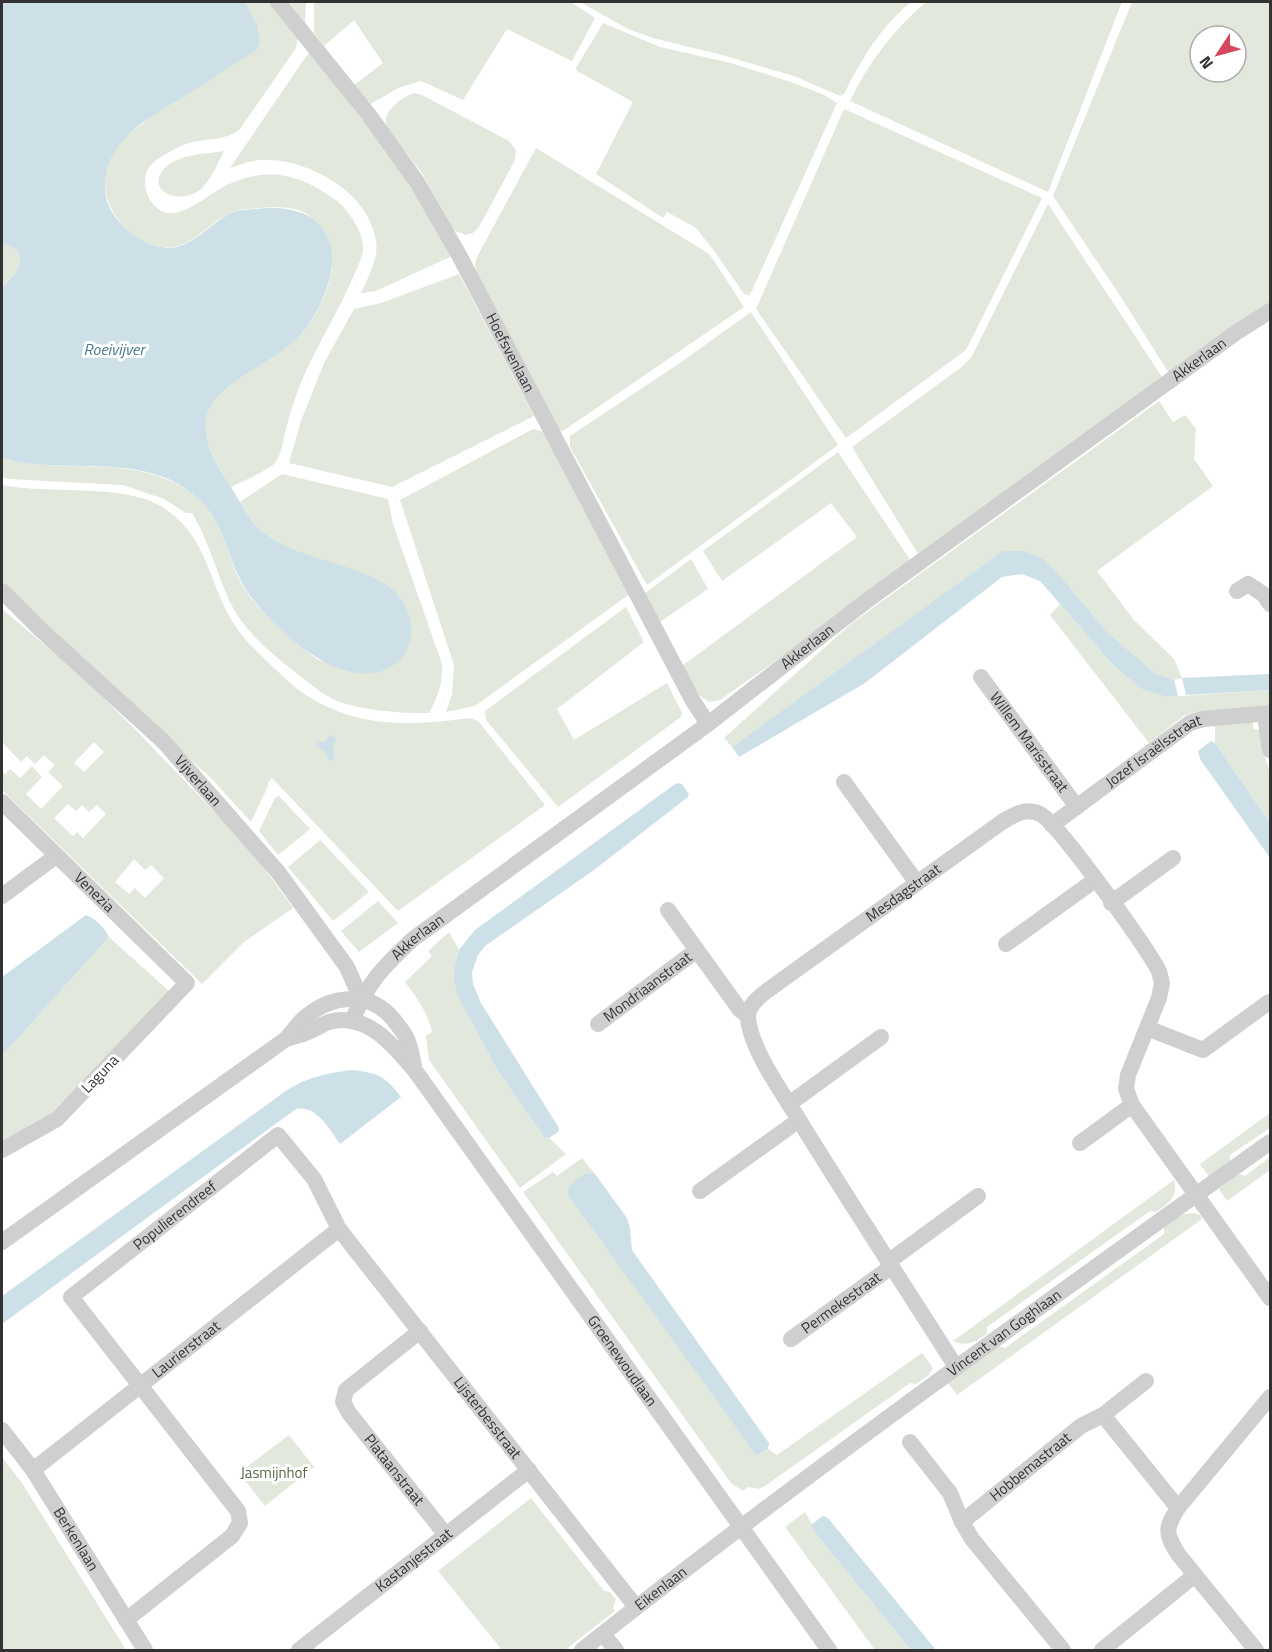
<svg xmlns="http://www.w3.org/2000/svg" width="1272" height="1652" font-family="'Titillium Web',sans-serif">
	<style>
		.green { fill: #e2e8dc; fill-rule: evenodd }
		.water { fill: #cde0e8 }
		.lines { fill: none; stroke-linecap: round; stroke-linejoin: round }
		.minor { stroke: #cfcfcf; stroke-width: 16 }
		.labels { text-anchor: middle; stroke-width: 6; stroke-linejoin: round; paint-order: stroke }
		.street-label { font-size: 15px; fill: #323232; stroke: #fff }
		.park-label { font-size: 15px; fill: #586a43; stroke: #fff }
		.water-label { font-size: 16px; font-style: italic; fill: #46778d; stroke: #fff }
	</style>
	<rect width="100%" height="100%" fill="#fff"/>
	<path class="green" d="M245,2H270L298,37L296,48L240,129C226,141 207,138 189,143C179,146 169,152 161,157C154,161 148,167 146,174C141,190 154,215 173,213C193,211 211,192 229,184C265,168 296,173 328,195C334,199 341,203 345,209C353,218 362,233 363,245C364,255 358,266 354,275C340,308 322,337 307,369C298,388 291,408 286,429C283,439 282,454 275,463C269,470 241,482 231,487C217,464 199,440 208,411C214,390 272,359 291,344C310,329 322,305 329,283C330,277 333,271 332,265C330,246 322,221 303,212C291,206 271,207 258,208C251,209 242,209 235,211C212,219 197,243 173,247C159,250 133,238 124,227C99,198 98,168 124,138C131,130 142,126 149,118C157,110 165,100 172,91C197,62 221,33 245,4Z
		M289,2H306L305,23Z
		M314,2H571L595,18L572,61L507,29L463,100L421,81L398,88L369,105L353,86L383,63L354,20L324,46L314,33Z
		M580,2H911C881,26 861,60 844,94L840,96L794,76L722,55L653,38L628,29Z
		M926,2H1122L1048,192L850,101C868,63 894,29 926,2Z
		M1132,2H1270V306L1170,375L1121,297L1053,196ZM1200,36H1236V72H1200Z
		M603,23L660,47L731,63L794,83L824,95L837,103L750,295L744,294L715,252L696,228L667,212L663,218L596,174L633,102L577,71L576,68Z
		M309,52L390,155L431,219L452,256L376,291L361,293C368,277 379,258 376,241C369,193 311,160 266,160C254,159 241,164 230,168Z
		M414,93L422,95L509,141L516,150L515,160L479,227L473,233L466,235L453,230L422,173L387,128C381,112 400,98 414,93Z
		M844,109L1042,198L966,350L846,438L756,309Z
		M536,148L703,250L710,255L744,307L563,431H559L476,271L475,265L477,257Z
		M224,151C218,163 212,178 202,188C181,208 142,190 166,167C179,154 206,154 224,151Z
		M1048,204L1164,380L920,557L852,447L963,366L972,356Z
		M2,244C33,249 18,275 2,287Z
		M459,274L534,416L392,487L289,463L301,421L324,363L354,309L381,303Z
		M751,312L838,445L647,585L570,447V436L677,365Z
		M1159,401L1173,422L1185,415L1196,429L1194,459L1213,486L1097,571L1133,619L1174,659L1182,678L1174,680L1155,673L1107,632L1062,578L1004,551L732,747L724,738L852,623Z
		M533,429L545,432L631,593L475,706L446,712L452,695L454,665L400,500Z
		M838,452L913,564L720,700L709,702L696,693L682,666L857,537L831,503L722,581L703,551Z
		M2,458C64,476 125,453 184,488C219,508 223,541 237,575C250,604 277,626 301,645C306,650 312,657 319,660C326,664 337,664 345,666C370,672 378,676 400,659L401,600C367,561 305,565 265,535C254,526 247,514 240,502L282,474L388,499L393,524L442,664C443,684 438,696 429,713C406,714 364,710 343,703C329,699 315,688 304,679C276,657 245,634 229,600C216,571 208,539 192,513H186L164,499L123,485L9,479L2,477Z
		M2,485C46,494 122,484 159,505C203,531 206,569 226,610C237,633 254,649 272,666C282,675 292,686 303,693C357,729 409,726 470,718L478,721L545,805L398,911L272,778L268,782V786L251,822L210,777L170,742L2,582Z
		M691,559L708,589L660,622L644,594Z
		M1060,604L1113,665L1143,690L1167,697L1270,690V705L1185,715L1149,743L1050,615Z
		M626,607L644,642L557,709L574,740L667,683L682,713L681,717L558,807L486,720L485,711Z
		M2,609L77,672L131,725L251,850L293,908L244,942L202,984L2,790V771L5,774L10,769L20,778L32,766L42,777L26,794L41,809L63,786L48,772L55,765L44,755L35,764L27,756L21,762L2,742ZM94,742L104,752L84,772L74,763ZM68,804L76,811L82,805L89,812L97,805L106,814L83,838L77,832L73,836L54,818ZM134,859L145,870L151,865L164,878L145,898L135,888L129,894L115,882Z
		M1253,722V729L1261,730L1265,757L1270,772V823L1215,743V724Z
		M279,796L310,829L278,855L259,831L275,798Z
		M320,840L369,892L333,921L288,867Z
		M378,901L398,923L359,952L341,931Z
		M449,932L459,950L455,964L458,997L498,1071L544,1137L549,1138L566,1154L520,1188L429,1060L426,1036L432,1032C428,1013 417,998 405,982L432,956L428,951Z
		M109,937L170,992L51,1113L2,1141V1056Z
		M1270,1113V1128L1230,1155V1164L1209,1176L1200,1164Z
		M1270,1157V1170L1227,1201L1219,1189L1237,1173L1245,1176Z
		M582,1158L595,1174L590,1173L569,1197L757,1455L768,1449L777,1455L922,1353L933,1368L928,1376L916,1384L910,1383L765,1486L758,1489L748,1487L743,1491L731,1483L523,1192L553,1172L557,1176Z
		M1174,1180C1179,1196 1168,1204 1156,1212L1150,1211L987,1327V1334C975,1342 967,1347 953,1341Z
		M1194,1213L1200,1215L1202,1219L957,1395L947,1382L997,1345L1005,1348L1164,1234V1225L1184,1214Z
		M289,1435L314,1467L265,1506L239,1473Z
		M2,1457L22,1483L126,1650H5L2,1647Z
		M531,1498L604,1591L610,1592L616,1599L613,1608L615,1611L565,1650H502L438,1571Z
		M805,1512L812,1524V1529L911,1650H875L785,1527Z"/>
	<path class="water" d="M2,2H245L257,25L260,43L255,51C233,65 211,79 188,94C154,115 109,136 105,181C104,195 108,207 116,218C127,233 150,248 170,248C192,247 211,223 231,213C238,210 245,210 254,209C290,205 326,211 332,254C333,268 330,280 325,293C318,312 307,331 290,345C270,361 220,386 210,407C205,416 205,428 207,438C210,456 221,471 231,487C238,498 244,510 252,521C270,544 300,552 327,561C348,568 375,575 392,589C417,611 420,653 387,669C374,676 355,674 341,669C307,659 252,608 238,575C222,540 221,513 186,489C132,452 61,476 2,458V287C18,275 33,249 2,244Z
		M1003,551H1022L1042,558L1062,578L1107,632L1155,673L1174,680L1178,696L1167,697L1143,690L1113,665L1040,581L1022,574L1002,577L865,683L739,757L732,747Z
		M1270,674V690L1186,695L1182,678Z
		M331,735L336,738L333,748L335,759L329,761L326,752L316,746L317,741L324,742Z
		M1211,741L1215,743L1270,823V858L1200,759L1198,751Z
		M679,783L682,784L689,794L688,797L594,870L485,946L478,955L472,972L473,984L481,1003L559,1128L558,1132L549,1138L544,1137L498,1071L458,997L454,979L455,964L459,950L475,930L675,784Z
		M86,915C95,918 105,928 109,937L2,1056V977Z
		M352,1070C378,1073 384,1075 401,1097L340,1144C329,1129 317,1105 296,1109L2,1324V1296L283,1093C305,1078 325,1073 352,1070Z
		M590,1173L595,1174L627,1218L630,1228L632,1250L769,1443L768,1449L757,1455L754,1452L569,1197L568,1191C570,1183 582,1174 590,1173Z
		M823,1516L828,1518L936,1650H911L812,1529V1524Z"/>
	<g class="lines">
		<g class="minor">
			<path id="s1" d="M278,2L369,115L417,182L459,255L693,701L708,724"/>
			<path id="s2" d="M2,591L40,629L163,741L278,872L347,967L361,999"/>
			<path d="M1237,591L1248,584L1263,594L1270,604"/>
			<path id="s3" d="M981,677L1077,807"/>
			<path d="M1265,715L1270,750"/>
			<path d="M844,782L917,883"/>
			<path id="s4" d="M2,802L187,983L57,1119L2,1150"/>
			<path id="s5" d="M1052,825L1190,723L1203,719L1270,713"/>
			<path d="M2,896L56,856"/>
			<path d="M1111,903L1173,858"/>
			<path d="M668,910L740,1010L747,1015"/>
			<path d="M1006,944L1095,880"/>
			<path id="s6" d="M352,1021C368,982 383,967 413,939L708,724L865,602L1237,332L1270,311"/>
			<path id="s7" d="M598,1024L697,950"/>
			<path d="M1147,1028L1203,1050L1269,1002"/>
			<path id="s8" d="M286,1039C294,1037 301,1035 308,1032C316,1029 322,1024 329,1022C367,1011 395,1047 416,1072L829,1650"/>
			<path d="M789,1104L881,1037"/>
			<path d="M1080,1143L1132,1105"/>
			<path d="M700,1191L799,1120"/>
			<path d="M2,1242L286,1039C291,1033 296,1027 301,1021C328,995 369,989 394,1020C398,1026 404,1032 407,1039C411,1047 412,1057 414,1066"/>
			<path d="M888,1262L978,1196"/>
			<path id="s9" d="M420,1331L346,1390L343,1402L349,1413L446,1535"/>
			<path id="s10" d="M791,1339L891,1267"/>
			<path id="s11" d="M956,1367C904,1285 850,1203 799,1120C782,1092 751,1050 748,1018C747,1006 759,997 768,990L1002,822C1014,815 1026,807 1040,814C1058,822 1146,947 1159,971L1162,983L1159,998L1128,1075L1126,1089L1132,1105L1270,1298"/>
			<path d="M1103,1415L1178,1508"/>
			<path id="s12" d="M2,1430L33,1470L145,1650"/>
			<path d="M910,1442L950,1493L962,1522L972,1539L1063,1650"/>
			<path id="s13" d="M33,1470L339,1229"/>
			<path id="s14" d="M962,1522L1081,1426L1103,1415L1146,1381"/>
			<path id="s15" d="M126,1620L232,1536L240,1523L238,1511L71,1297L278,1135L314,1179L339,1229L636,1607"/>
			<path d="M603,1634L616,1650"/>
			<path id="s16" d="M299,1650L529,1470"/>
			<path id="s17" d="M582,1650C806,1473 1038,1308 1270,1142"/>
			<path d="M1102,1650L1195,1575"/>
			<path d="M1256,1650L1178,1554C1165,1533 1165,1529 1178,1508L1270,1397"/>
		</g>
	</g>
	<g class="labels">
		<g class="street-label">
			<text dy="5" stroke="none"><textPath href="#s1" startOffset="422">Hoefsvenlaan</textPath></text>
			<text dy="5" stroke="none"><textPath href="#s6" startOffset="1080">Akkerlaan</textPath></text>
			<text dy="5" stroke="none"><textPath href="#s6" startOffset="594">Akkerlaan</textPath></text>
			<text dy="5" stroke="none"><textPath href="#s3" startOffset="81">Willem Marisstraat</textPath></text>
			<text dy="5" stroke="none"><textPath href="#s5" startOffset="126">Jozef Israëlsstraat</textPath></text>
			<text dy="5" stroke="none"><textPath href="#s2" startOffset="273">Vijverlaan</textPath></text>
			<text dy="5" stroke="none"><textPath href="#s11" startOffset="610">Mesdagstraat</textPath></text>
			<text dy="5" stroke="none"><textPath href="#s4" startOffset="129">Venezia</textPath></text>
			<text dy="5" stroke="none"><textPath href="#s6" startOffset="108">Akkerlaan</textPath></text>
			<text dy="5" stroke="none"><textPath href="#s7" startOffset="62">Mondriaanstraat</textPath></text>
			<text transform="translate(100 1074) rotate(-46)" y="5">Laguna</text>
			<text dy="5" stroke="none"><textPath href="#s15" startOffset="566">Populierendreef</textPath></text>
			<text dy="5" stroke="none"><textPath href="#s10" startOffset="62">Permekestraat</textPath></text>
			<text dy="5" stroke="none"><textPath href="#s17" startOffset="528">Vincent van Goghlaan</textPath></text>
			<text dy="5" stroke="none"><textPath href="#s13" startOffset="195">Laurierstraat</textPath></text>
			<text dy="5" stroke="none"><textPath href="#s8" startOffset="508">Groenewoudlaan</textPath></text>
			<text dy="5" stroke="none"><textPath href="#s15" startOffset="1050">Lijsterbesstraat</textPath></text>
			<text dy="5" stroke="none"><textPath href="#s14" startOffset="88">Hobbemastraat</textPath></text>
			<text dy="5" stroke="none"><textPath href="#s9" startOffset="192">Plataanstraat</textPath></text>
			<text dy="5" stroke="none"><textPath href="#s12" startOffset="132">Berkenlaan</textPath></text>
			<text dy="5" stroke="none"><textPath href="#s16" startOffset="146">Kastanjestraat</textPath></text>
			<text dy="5" stroke="none"><textPath href="#s17" startOffset="100">Eikenlaan</textPath></text>
		</g>
		<g class="park-label">
			<text x="274" y="1478">Jasmijnhof</text>
		</g>
		<g class="water-label">
			<text x="114" y="355">Roeivijver</text>
		</g>
	</g>
	<rect width="1272" height="1652" fill="none" stroke="#323232" stroke-width="6"/>
	<g transform="translate(1218 54) rotate(234)"><circle r="28" fill="#ffffff" stroke="#adadad" stroke-width="1.5"/>
	<path d="M0-4.5L10 22L0 15L-10 22Z" fill="#d5475d"/>
	<text y="-9" font-size="16" font-weight="bold" text-anchor="middle" fill="#323232">N</text>
	</g>
</svg>
